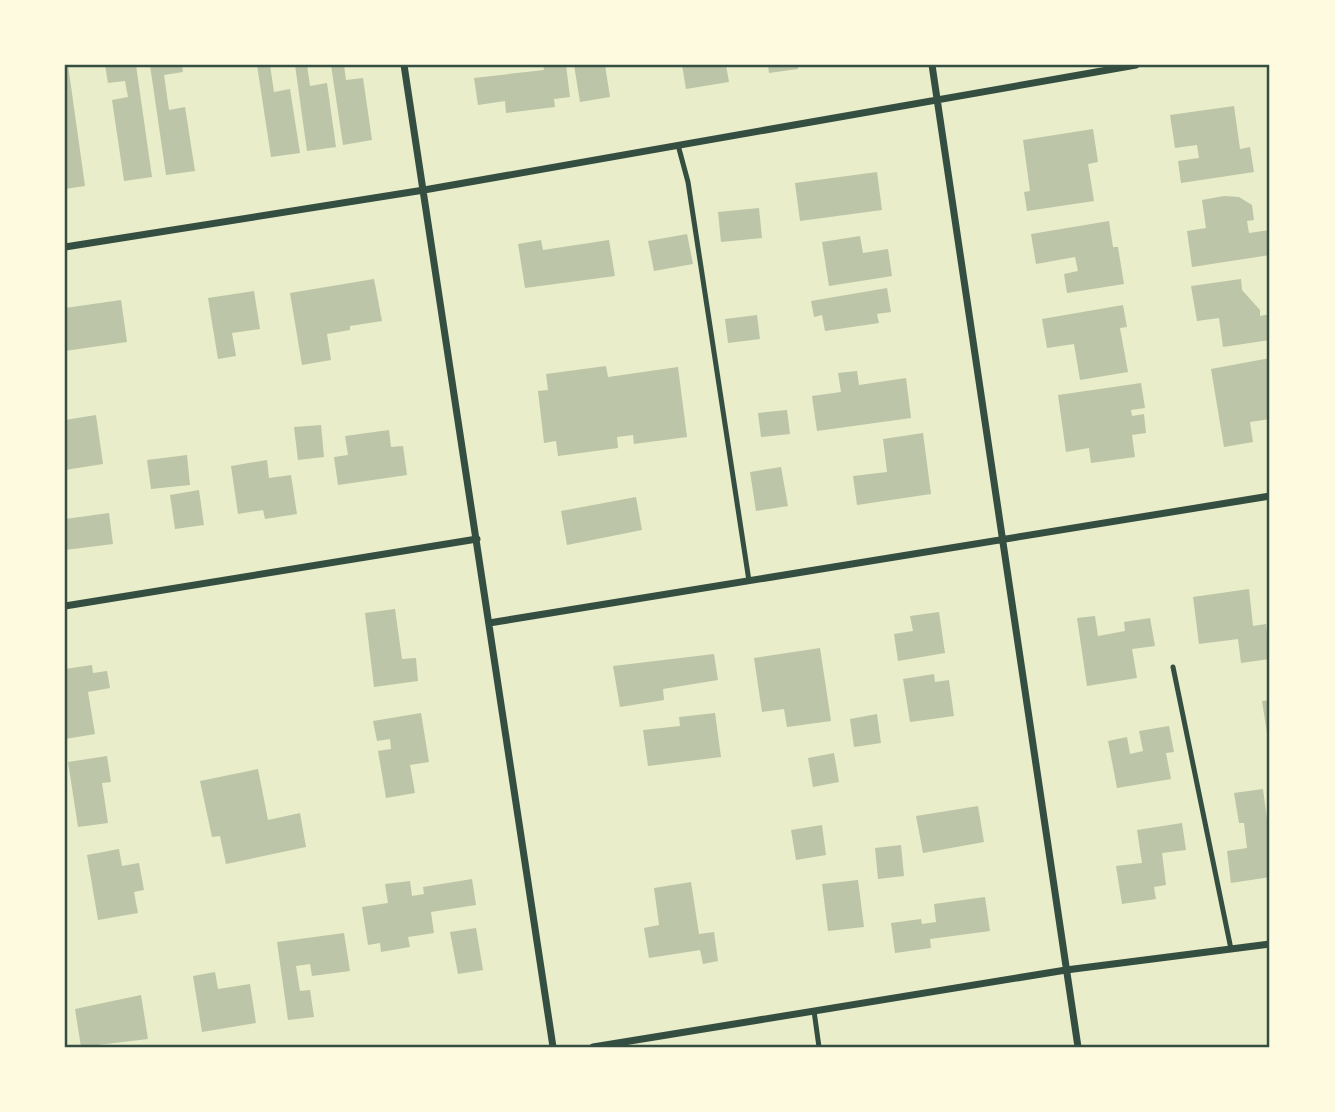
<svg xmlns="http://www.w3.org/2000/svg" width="1335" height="1112" font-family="Karla,sans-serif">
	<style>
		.building { fill: #bcc5a7 }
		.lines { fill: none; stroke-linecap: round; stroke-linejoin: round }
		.service { stroke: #344e41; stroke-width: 5 }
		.minor { stroke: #344e41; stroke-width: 7 }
		.neatline { fill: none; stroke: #344e41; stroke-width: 2.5 }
	</style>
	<rect width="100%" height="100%" fill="#e9edc9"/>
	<path class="building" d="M65,65H68L85,186L65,189Z
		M105,65H136L152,177L124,181L112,100L128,97L125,81L108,83Z
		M150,65H182L183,72L164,75L169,110L185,107L195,171L166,175Z
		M257,65H270L274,92L290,89L300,153L271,157Z
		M295,65H307L310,86L327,83L336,147L307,151Z
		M331,65H344L346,80L363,78L372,140L343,145Z
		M543,65H566L570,97L554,99L555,107L506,113L505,101L478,105L474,78L544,70Z
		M574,65H605L610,97L580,102Z
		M682,65H726L729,82L686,89Z
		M768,65H798V69L769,73Z
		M1234,106L1240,149L1250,147L1254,172L1181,183L1178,161L1199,158L1197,145L1175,148L1170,115Z
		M1093,129L1098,162L1088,164L1094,201L1027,211L1024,192L1030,191L1023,140Z
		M877,172L882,210L800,221L795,183Z
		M1224,196L1239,197L1252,205L1254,220L1247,221L1249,233L1270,230V255L1192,267L1187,231L1206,228L1202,200Z
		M759,208L762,238L721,242L718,212Z
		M1109,221L1113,247H1118L1124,284L1067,293L1064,274L1078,271L1075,257L1036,264L1031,234Z
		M687,234L693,264L654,271L648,241Z
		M860,236L863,253L888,249L892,276L829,286L822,242Z
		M541,240L543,250L609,240L615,276L525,288L518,244Z
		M374,279L382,321L350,326V330L327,334L331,360L302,365L290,293Z
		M1241,279L1242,290L1260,310V316L1270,314V340L1223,347L1219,318L1197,321L1191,286Z
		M887,288L891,312L877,314L879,323L825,331L822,315L814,317L811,301Z
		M254,291L260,329L232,333L236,356L218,359L208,298Z
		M121,300L127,342L65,351V308Z
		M1123,305L1127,327L1120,328L1128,372L1080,380L1074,344L1047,348L1042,319Z
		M757,315L760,339L728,343L725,319Z
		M1270,358V419L1250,422L1253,442L1224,447L1211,369Z
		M606,366L608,377L678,367L687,437L634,444L633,435L617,437L618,448L558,456L556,441L544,443L538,391L548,390L546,374Z
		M857,371L859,385L906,378L911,418L817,431L812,396L841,392L838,373Z
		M1141,383L1145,408L1131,410L1132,416L1144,414L1146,433L1132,435L1135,457L1091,463L1089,448L1066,452L1058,395Z
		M787,410L790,434L761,437L758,413Z
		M96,415L103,464L65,470V420Z
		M321,425L324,457L298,460L294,427Z
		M389,430L391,447L403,446L407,475L338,485L334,457L348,455L345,436Z
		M923,433L931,494L857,505L853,476L887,472L883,439Z
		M187,455L190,485L151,489L147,460Z
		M267,460L269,478L291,475L297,514L265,519L263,510L238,514L231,466Z
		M781,467L788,506L756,511L750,472Z
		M199,490L204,525L175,529L170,495Z
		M636,497L642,530L567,545L561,511Z
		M109,513L113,544L65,550V519Z
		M1249,589L1253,626L1266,624L1270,659L1241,663L1238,639L1199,644L1193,597Z
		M395,609L402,659L416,658L418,681L374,687L365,613Z
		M939,612L945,653L898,661L894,634L913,631L910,616Z
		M1095,616L1098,636L1125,631L1124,622L1150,618L1155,646L1132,649L1137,678L1087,686L1077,618Z
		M820,648L831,721L787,727L784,709L762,712L754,658Z
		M714,654L718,680L663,689L664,700L620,707L613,666Z
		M92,665L93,673L107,671L110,688L88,692L95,734L65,739V669Z
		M934,674L935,682L949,680L954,716L910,722L903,679Z
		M1270,700V746H1269L1262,701Z
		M421,713L429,762L410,765L415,793L386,798L378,751L391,749L390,739L377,741L373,721Z
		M715,713L721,757L648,766L643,730L680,726L679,717Z
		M877,714L881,743L854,747L850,719Z
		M1169,726L1174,752L1166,753L1171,779L1117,788L1108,741L1127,737L1130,754L1143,751L1139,731Z
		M834,753L839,782L813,787L808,758Z
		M107,756L111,782L102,783L108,823L78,827L68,762Z
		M258,769L268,820L300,813L306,847L226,864L220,836L212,837L200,781Z
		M1263,789L1267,819H1270V877L1231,883L1227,851L1247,848L1244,823H1239L1234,793Z
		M978,806L984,842L923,853L916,816Z
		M1182,823L1186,850L1162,853L1166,885L1154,887L1156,899L1122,904L1116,866L1142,863L1137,830Z
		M822,825L826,855L796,860L791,830Z
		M901,845L904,876L878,879L875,848Z
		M119,849L122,866L139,863L144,890L134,892L138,913L98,920L87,855Z
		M472,879L476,905L431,912L434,933L408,937L410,947L381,952L380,943L368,945L362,907L388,903L385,884L410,881L412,896L424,894L423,887Z
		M858,880L864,927L828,931L822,884Z
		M691,882L699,934L714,932L718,961L703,964L700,950L649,958L644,928L659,925L654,888Z
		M985,897L990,931L930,939L931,948L895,953L891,923L921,919L922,924L936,922L934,904Z
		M476,928L483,970L458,974L450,932Z
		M344,933L350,971L312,976L310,964L296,966L300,991L310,990L314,1017L288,1020L277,942Z
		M215,972L218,989L250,984L256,1023L202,1032L193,976Z
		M141,995L148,1039L81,1047L75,1009Z"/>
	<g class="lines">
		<path class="service" d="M678,145L688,182L749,581
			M1173,667L1231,949
			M814,1011L819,1047"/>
		<path class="minor" d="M404,65L553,1047
			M932,65L1078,1047
			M65,247L424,190L1136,65
			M65,606L477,539
			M489,623L1270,496
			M593,1047L1066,970L1270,944"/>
	</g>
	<rect width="1335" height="1112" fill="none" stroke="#fefae0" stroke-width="133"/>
	<rect x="66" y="66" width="1202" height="980" class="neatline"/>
</svg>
